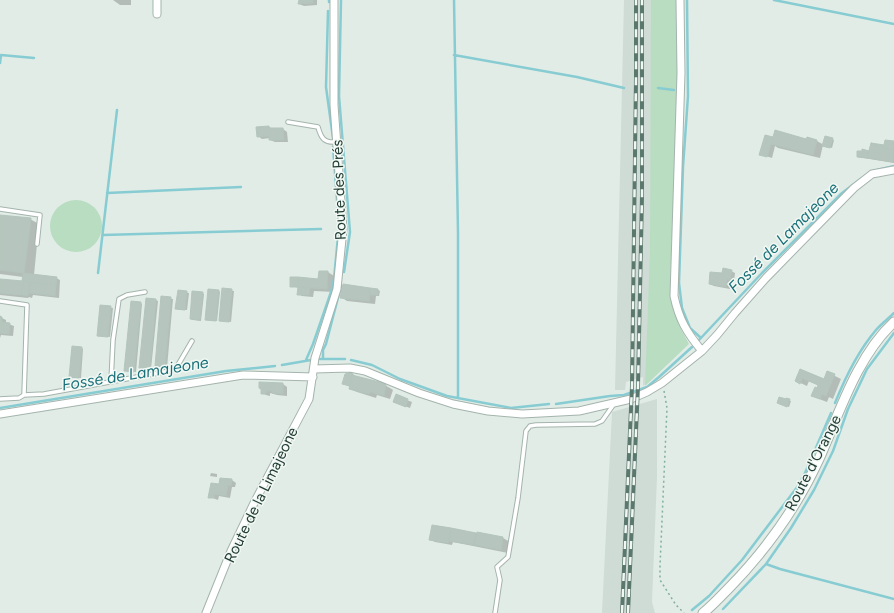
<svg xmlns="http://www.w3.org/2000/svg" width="894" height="613" font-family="Figtree,sans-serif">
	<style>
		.built { fill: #cfdbd5 }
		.green { fill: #b9ddc0 }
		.shadow { fill: #0003 }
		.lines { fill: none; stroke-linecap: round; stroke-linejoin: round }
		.stream { stroke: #87ccd2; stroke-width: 2.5 }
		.building { fill: #b6c6bf; stroke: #b3c5bc }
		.service-casing { stroke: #a4b4ad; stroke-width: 5.5 }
		.minor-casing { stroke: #a4b4ad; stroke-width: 9 }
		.tertiary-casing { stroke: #a4b4ad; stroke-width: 11 }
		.path { stroke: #81b09e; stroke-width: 1.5; stroke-dasharray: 2 3; stroke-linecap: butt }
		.service { stroke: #fff; stroke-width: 3.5 }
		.minor { stroke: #fff; stroke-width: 7 }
		.tertiary { stroke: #fff; stroke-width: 9 }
		.rail-casing { stroke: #5b786e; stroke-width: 4 }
		.rail { stroke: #f1f8f4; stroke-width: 2.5; stroke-dasharray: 8; stroke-linecap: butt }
		.labels { text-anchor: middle; stroke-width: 3; stroke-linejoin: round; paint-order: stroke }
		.street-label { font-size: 15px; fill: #213c33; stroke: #f1f8f4 }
		.water-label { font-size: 16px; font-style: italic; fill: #1a7079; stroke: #f1f8f4 }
	</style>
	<rect width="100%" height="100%" fill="#e1ece6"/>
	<path class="built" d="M624,0H659L648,382L643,386V377L626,382L625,390H615Z
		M657,399V477L652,602L655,613H602L612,412Z"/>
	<path class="green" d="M651,0H677L678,97L670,283L673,305L681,329L689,344L645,386L650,252Z
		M50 226a26 26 0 1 1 52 0a26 26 0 1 1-52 0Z"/>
	<path class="shadow" d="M113,0H131V5H120Z
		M300,0H317V5L304,6L299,4Z
		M269,127L273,129H283L287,132L288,142H275L270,140V138L262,139L258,136Z
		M772,138L817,141L824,145L832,139L834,140L832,148L823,145L820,158L778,148L775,146L772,158L760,154Z
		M894,142V163L858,157L885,147Z
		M0,216L30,219L39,224L34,275L56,278L60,280L59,298L33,295L32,298L29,297L28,298L0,295V280L23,282V277L0,274Z
		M731,271L735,273L734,281H731L730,289L714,286L710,284Z
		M328,272L334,276V292L314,291L313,297L302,296L298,294L299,288L291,286L319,280Z
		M343,285L378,290L380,291L379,296H376L375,304L347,301L341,297Z
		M223,289L234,291L231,322L221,320Z
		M218,290L220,292L217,321L208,320L206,319Z
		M178,291L189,293L187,310L178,309Z
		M202,293L204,294L201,321L193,320L191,319Z
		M162,298L173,299L167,368L156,366Z
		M156,300L158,301L151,369L142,368L140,367Z
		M141,303L142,304L136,372L127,371Z
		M100,306L113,308L110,337L98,335Z
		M0,317L6,320V323L14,326L13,336L1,335L0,338Z
		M82,348L83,349L81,378H72L70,377Z
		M801,370L824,380L827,372L841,379L833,399L829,397L827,402L819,399L813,395L819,385L809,381L807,386L796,381Z
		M352,373L356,377L383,384L390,388L393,390L390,399L377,395L376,398L357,392L350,389V387L343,383Z
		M260,383L283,384L287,387V396L277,395L270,393V396L266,395L262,393Z
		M396,396L412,402L410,408L394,402Z
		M789,400L791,401L789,407L780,404Z
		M211,473L217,474V477L210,476Z
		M232,480L236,483L235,487H232L230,498L219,496L218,500L210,497L220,485Z
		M433,526L503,538L510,542L508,553L453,542L452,545L435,542L430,539Z"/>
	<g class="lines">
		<path class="stream" d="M329,0V2
			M341,0L339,96L350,232L344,272
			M454,0L458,233V397
			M687,0L688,96L683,167L679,283L682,308L690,328L701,338
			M774,0L894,24
			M328,11L326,87L333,138
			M454,55L577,77L624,88
			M0,63L1,55L34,58
			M658,88L674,90
			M877,170L894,166
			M107,193L241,187
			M103,235L321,229
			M98,273L117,110
			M699,340L762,273L842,193L862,178
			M320,359H345
			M323,359V350L326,344L341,286
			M306,360L313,344L331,292L334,279L339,226L333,147
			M351,360L372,365L400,379L447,396L511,408L549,404
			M282,365L311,360
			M835,403C845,378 858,351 876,330C881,324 888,319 894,313
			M556,404L610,396L624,395L647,387L659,377L692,347
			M0,408L226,371L275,366
			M766,564L780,569L894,599
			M723,609L766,564L791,528L814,490L833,451L848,409L867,369L894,333
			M692,610L709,596L742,560L798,486L805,473L831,413"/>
	</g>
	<path class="building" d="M299,0H313V3L298,4Z
		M269,126V128H283L284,140H269V136L257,137L256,127Z
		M775,130L806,139L807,137L817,140L813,155L771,144Z
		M765,135L773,137L767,157L759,155Z
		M825,136L833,138L830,148L822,146Z
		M885,140L894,141V151L871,143L884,145Z
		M871,143L894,151L893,162L867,158Z
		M862,149L869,151L867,158L857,157V151H862Z
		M0,215L31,218L24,273L0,270Z
		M723,268L732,270L730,280L727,279L726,287L709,284L710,272L722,273Z
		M319,271H328L327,289L298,287V277L318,279Z
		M23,273L57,277L56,285L22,281Z
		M290,277H298V287H290Z
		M0,279L23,281L22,295L0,293Z
		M23,281L30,282L28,296L22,295Z
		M30,282L56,285L55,296L29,293Z
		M343,284L370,288L369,301L340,298Z
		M298,287L310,288L309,295H297Z
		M222,288L232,289L229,322L219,321Z
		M370,288L378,289V295H370Z
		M208,289L219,290L216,321L205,320Z
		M178,290L187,291L185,310L175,309Z
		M192,291L203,292L200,320L190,319Z
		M161,296L171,297L165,367L155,366Z
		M146,298L156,299L150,369L139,368Z
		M131,301L141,302L134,372L124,371Z
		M100,305L111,306L108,337L97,336Z
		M0,316L2,317V322L10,323L9,334L0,333Z
		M72,346L82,347L79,378L69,377Z
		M800,369L824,379L827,371L835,374L826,396L822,394L820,399L811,396L815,387L817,388L818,385L802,378L800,384L795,381Z
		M352,372V375L350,386L342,384L345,374Z
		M352,375L383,383L386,385L384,396L370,392L369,394L349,389Z
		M259,382L283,383V394L272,393V391H266V394H261V389L259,388Z
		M396,394L408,399L406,407L393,402Z
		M779,397L786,399V398L790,399L787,407L777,403Z
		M220,478L232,479L231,486L228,485L226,496L214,494V498H208L211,483L219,484Z
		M432,525L451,528L448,543L429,540Z
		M451,528L476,533L474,545L449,541Z
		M477,532L503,537L501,550L474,545Z"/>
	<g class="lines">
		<defs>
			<path id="service" d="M288,122L318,127C321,138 324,143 336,142
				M0,209L40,215L37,244
				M0,301L27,305L24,395
				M111,382L113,340L119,299L127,295L145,292
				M0,399L19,398L24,395L44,394L175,370L192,341
				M495,613L500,580L497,567L508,557L518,498L526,431L530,426L536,425L595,424L602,421L614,404"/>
			<path id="minor" d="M157,0V14
				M680,0L681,73L674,296C679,320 687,333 702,351
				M314,369L350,368L365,371L419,393L453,404L488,411L522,414L579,411L631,399L647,392L662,383L702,351L717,335L735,313L766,278L854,188L872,174L894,170
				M0,414L243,375L313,377
				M206,613L231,551L255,501L309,399L315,358L337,289L343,229L334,105V0"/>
			<path id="tertiary" d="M703,613C712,606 721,596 729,588C766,550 797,507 819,459C839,414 857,356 894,322"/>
		</defs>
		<use href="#service" class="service-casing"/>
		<use href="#minor" class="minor-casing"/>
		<use href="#tertiary" class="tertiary-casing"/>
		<path class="path" d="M664,391L667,408L660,566V580L676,605L684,613"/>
		<use href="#service" class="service"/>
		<use href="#minor" class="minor"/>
		<use href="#tertiary" class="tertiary"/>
		<defs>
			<path id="rail" d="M622,613L632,386L636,78V0
				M628,613L638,386L642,196V0"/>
		</defs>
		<use href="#rail" class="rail-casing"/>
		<use href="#rail" class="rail"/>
	</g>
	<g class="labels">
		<g class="street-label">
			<text transform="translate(339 190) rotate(-92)" y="5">Route des Prés</text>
			<text transform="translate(813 463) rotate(-63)" y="5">Route d'Orange</text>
			<text transform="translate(261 495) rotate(-64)" y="5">Route de la Limajeone</text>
		</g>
		<g class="water-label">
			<text transform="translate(783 237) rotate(-45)" y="6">Fossé de Lamajeone</text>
			<text transform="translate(135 373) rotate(-9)" y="6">Fossé de Lamajeone</text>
		</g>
	</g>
</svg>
